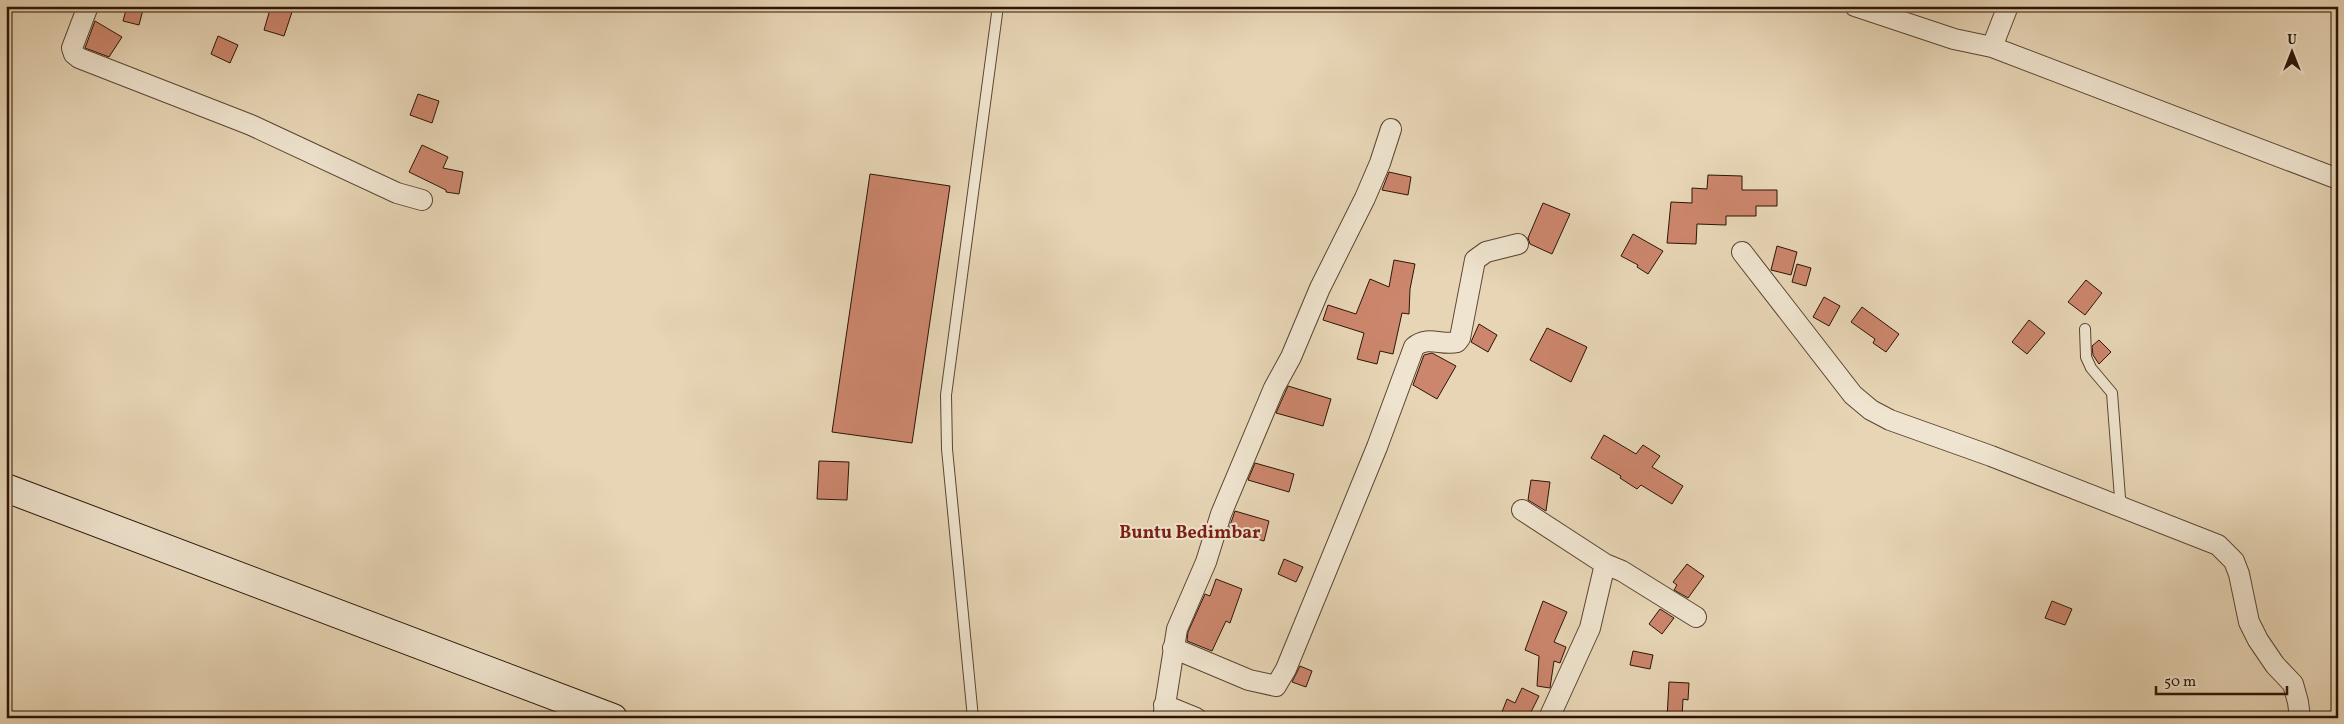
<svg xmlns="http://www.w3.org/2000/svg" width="2344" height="724" font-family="Vollkorn,serif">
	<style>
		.building { fill: #cc866d; stroke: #2c1505 }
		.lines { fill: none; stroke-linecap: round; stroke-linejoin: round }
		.lane-casing { stroke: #5b4531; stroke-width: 12 }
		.street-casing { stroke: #5b4531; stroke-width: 22 }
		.secondary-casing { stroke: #2c1505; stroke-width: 30 }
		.lane { stroke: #efe4cf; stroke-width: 10 }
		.street { stroke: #efe4cf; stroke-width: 20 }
		.secondary { stroke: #efe4cf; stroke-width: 28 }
		.labels { text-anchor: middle; stroke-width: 4; stroke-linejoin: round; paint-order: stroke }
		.quarter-label { font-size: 18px; font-weight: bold; fill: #7a1f14; stroke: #efe4cf }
	</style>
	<rect width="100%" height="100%" fill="#e7d5b5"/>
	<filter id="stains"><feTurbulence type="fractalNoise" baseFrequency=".004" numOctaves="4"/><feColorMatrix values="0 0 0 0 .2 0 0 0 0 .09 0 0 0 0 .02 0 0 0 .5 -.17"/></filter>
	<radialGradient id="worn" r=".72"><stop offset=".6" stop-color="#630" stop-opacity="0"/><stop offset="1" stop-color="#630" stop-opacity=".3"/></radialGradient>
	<path class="building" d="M127,6H144L139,25L123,21Z
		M271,6H294L284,36L264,30Z
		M95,21L122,37L109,57L85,48Z
		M218,36L238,45L230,63L211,54Z
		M418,94L439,101L432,123L410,115Z
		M422,145L448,157L443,168L463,172L459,194L446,192V190L409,172Z
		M1389,172L1411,177L1408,195L1382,190Z
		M870,174L950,186L912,443L832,432Z
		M1708,175L1742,176V190H1777V206H1756V216H1726V225L1697,224L1696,244L1667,243L1671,202L1692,203V188L1707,189Z
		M1543,203L1570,214L1552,254L1530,244L1528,238Z
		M1633,234L1663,251L1648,274L1637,267L1638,265L1621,256Z
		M1777,246L1797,252L1791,275L1771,270Z
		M1394,260L1415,264L1410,289L1409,314L1402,313L1393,354L1380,351L1377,364L1357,359L1364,333L1323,320L1328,305L1356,314L1370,279L1389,287Z
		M1797,264L1811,268L1806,286L1792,282Z
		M2086,280L2102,293L2085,315L2068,302Z
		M1824,297L1840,306L1829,326L1813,317Z
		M1862,307L1899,334L1886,352L1873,343L1875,339L1851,322Z
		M2029,320L2045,333L2027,354L2012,342Z
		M1479,324L1497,335L1488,352L1471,342Z
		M1547,328L1587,347L1571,382L1530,360Z
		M2099,340L2111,352L2099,364L2093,355L2092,346Z
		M1432,353L1456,366L1437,399L1413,385L1424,355Z
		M1288,386L1331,399L1323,426L1276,413Z
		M1604,435L1636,454L1643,445L1660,456L1652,467L1683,486L1672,504L1641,485L1637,489L1620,478L1621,476L1591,458Z
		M819,461L849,462L847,500L817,499Z
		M1255,463L1294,474L1289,492L1248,480Z
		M1531,480L1550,482L1546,511L1528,500Z
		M1235,511L1269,521L1264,541L1228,531Z
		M1284,559L1303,567L1296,582L1278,574Z
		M1687,564L1704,576L1688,598L1674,590L1677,585L1673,582Z
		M1216,579L1242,589L1230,623L1226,621L1212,651L1187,641L1188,632L1205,594L1210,596Z
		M1543,601L1567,612L1554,642L1566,647L1560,663L1554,661L1550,688L1537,686L1539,656L1525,650Z
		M2052,601L2072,609L2065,625L2045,618Z
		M1660,609L1674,618L1662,634L1649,624Z
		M1633,651L1653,655L1650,669L1630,665Z
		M1300,666L1312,671L1306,687L1292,682Z
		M1669,682L1689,683L1688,700L1683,699L1682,718H1667Z
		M1522,688L1539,696L1528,718H1502L1504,713L1502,712L1507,699L1515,703Z"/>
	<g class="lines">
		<defs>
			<path id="lane" d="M2085,329L2086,357L2091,368L2112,393L2120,498L2125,508
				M973,718L947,449L946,395L998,6"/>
			<path id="street" d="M88,6L72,48L74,54L79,58L251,125L397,193L422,200
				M1855,6L1954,39L1992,47L2338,179
				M1992,47L2008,6
				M1742,252L1853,395L1871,410L1890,420L1991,456L2218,545L2234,561L2239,574L2249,622L2258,640L2275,665L2293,684L2298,702L2300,718
				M1522,510L1605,564L1590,628L1549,718
				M1605,564L1622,571L1696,617
				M1173,648L1249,680L1276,686L1286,669L1377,447L1414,347C1428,335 1442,346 1457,342L1460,338L1475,260L1486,252L1518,244
				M1164,705L1196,718
				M1163,718L1177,629L1206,562L1221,514L1274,388L1291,357L1320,288L1365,198L1380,163L1391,129"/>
			<path id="secondary" d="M6,488L613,718"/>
		</defs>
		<use href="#lane" class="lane-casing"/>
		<use href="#street" class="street-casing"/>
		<use href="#secondary" class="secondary-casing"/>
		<use href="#lane" class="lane"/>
		<use href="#street" class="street"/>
		<use href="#secondary" class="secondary"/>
	</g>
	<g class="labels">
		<g class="quarter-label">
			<text x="1190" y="538">Buntu Bedimbar</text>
		</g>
	</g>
	<rect width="2344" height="724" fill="none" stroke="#e7d5b5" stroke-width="25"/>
	<rect x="8" y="8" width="2329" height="709" fill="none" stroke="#2c1505" stroke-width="2.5"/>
	<rect x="12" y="12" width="2319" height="699" fill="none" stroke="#2c1505"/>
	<g transform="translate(2292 52)" stroke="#efe4cf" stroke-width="4" paint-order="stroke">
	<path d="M0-4L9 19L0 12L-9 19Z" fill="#2c1505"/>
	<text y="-8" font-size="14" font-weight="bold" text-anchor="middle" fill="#2c1505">U</text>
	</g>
	<path d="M2156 686v8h131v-8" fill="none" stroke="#2c1505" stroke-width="2.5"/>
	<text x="2164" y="686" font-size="15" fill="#2c1505" stroke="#efe4cf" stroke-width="4" paint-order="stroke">50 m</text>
	<rect width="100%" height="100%" filter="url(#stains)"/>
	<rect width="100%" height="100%" fill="url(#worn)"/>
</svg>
